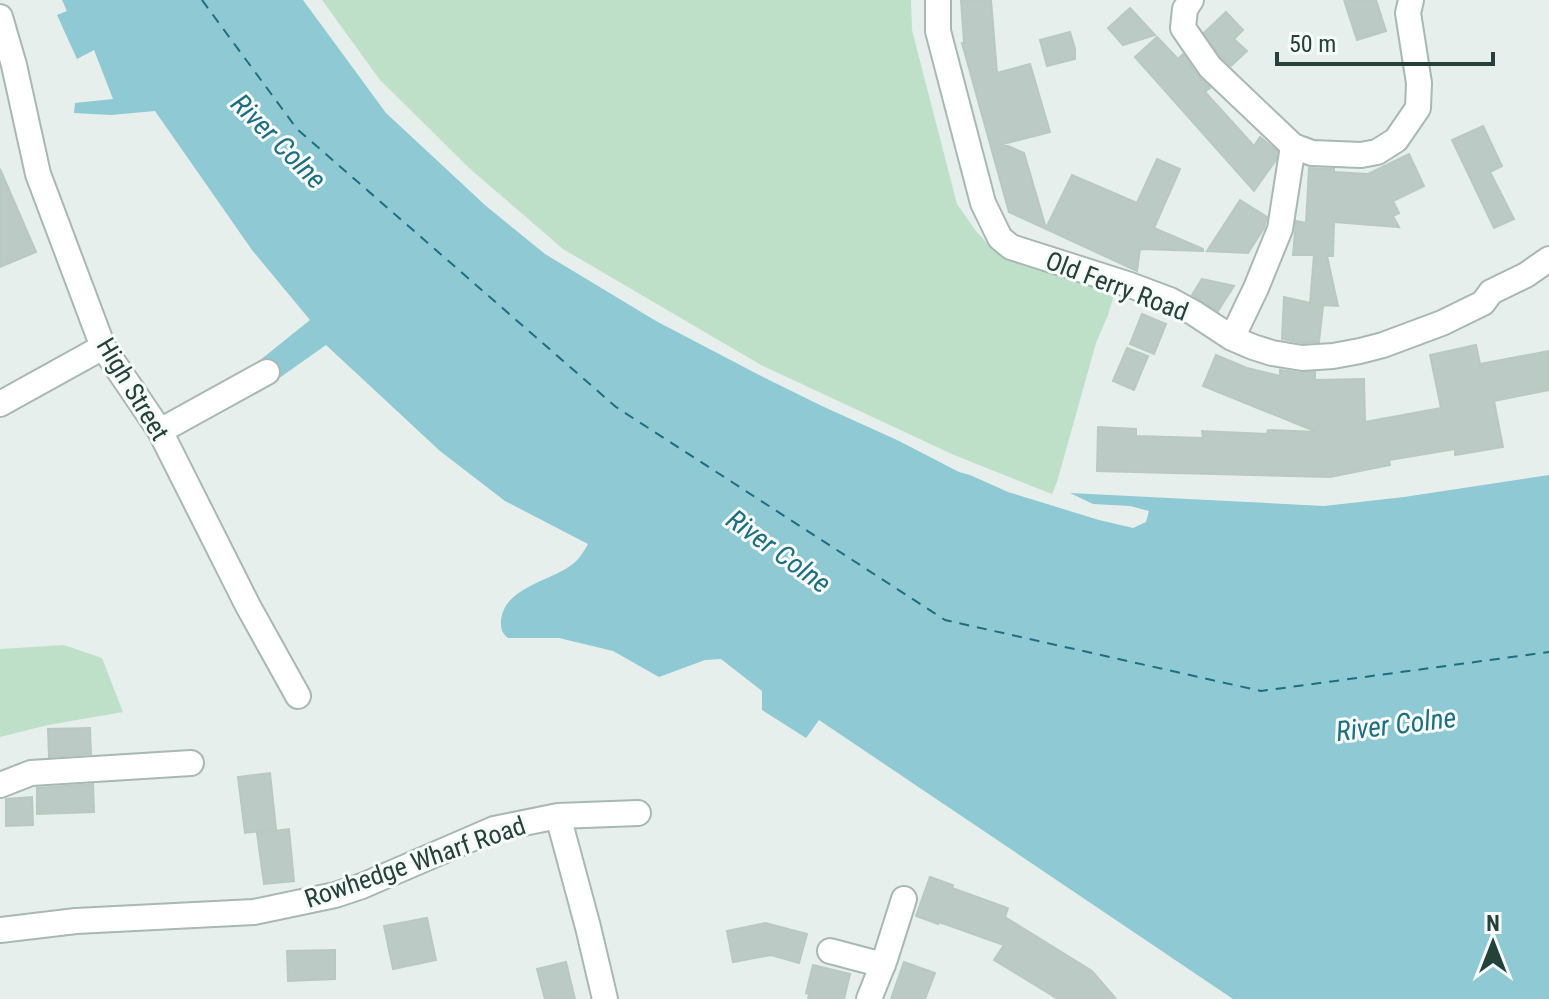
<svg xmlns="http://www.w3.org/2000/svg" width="1549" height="999" font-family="'Roboto Condensed',sans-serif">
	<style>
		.green { fill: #bfe0c8 }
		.water { fill: #8ec9d4 }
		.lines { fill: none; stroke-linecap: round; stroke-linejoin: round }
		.ferry { stroke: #1c6f80; stroke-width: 2; stroke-dasharray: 10 8; stroke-linecap: butt }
		.building { fill: #bbcac4; stroke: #b8c9c2; stroke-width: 2 }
		.minor-casing { stroke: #a8b8b2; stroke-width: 28 }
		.minor { stroke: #fff; stroke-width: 24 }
		.labels { text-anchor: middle; stroke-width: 6; stroke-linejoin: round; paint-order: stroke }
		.street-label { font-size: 26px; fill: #24423a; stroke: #f7fbf9 }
		.water-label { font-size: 28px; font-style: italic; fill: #1c6f80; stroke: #f7fbf9 }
	</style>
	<rect width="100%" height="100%" fill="#e6efeb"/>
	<path class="green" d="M322,0H911L912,30L957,204L976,231L995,252L1114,295L1108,315L1096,343L1057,482L1052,494L954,455L761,365L563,249L468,167L380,80Z
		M64,645L102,658L123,712L48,725L0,737V649Z"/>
	<path class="water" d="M62,0H303L386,113L486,206L545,254L656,321L763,377L824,407L897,440L959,472L970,475L1008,492L1099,520L1133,528L1146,522L1149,511L1130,506L1093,504L1070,493L1324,506L1404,497L1549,475V999H1233L819,720L806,738L762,710V691L721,659L705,660L659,677L613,651L559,638H508C502,633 501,630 501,622C502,590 545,582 567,568C577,562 582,555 588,544L505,501L440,451L326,345L275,381L259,361L310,320L252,250L155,111L111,115L74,113L75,103L113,99L94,50L77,59L57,15L67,11Z"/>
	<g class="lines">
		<path class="ferry" d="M202,0L297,129L616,407L945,620L1261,691L1549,652"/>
	</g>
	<path class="building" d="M961,0H991L997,73L1030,64L1050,132L1003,144L1024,153L1046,228L1072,175L1137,203L1157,159L1180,169L1154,228L1203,249V251L1140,249L1137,271L1009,212L962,43H964Z
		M1344,0H1376L1386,31L1357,40Z
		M1130,8L1155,35L1123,45L1108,28Z
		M1226,12L1243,30L1234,39L1247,51L1231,66L1221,57L1204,33Z
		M1070,32L1075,49V59L1047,66L1040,40Z
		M1157,37L1178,59L1183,54L1198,76L1210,88L1205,92L1254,146L1260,137L1277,151L1276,160L1254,191L1135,57Z
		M1483,126L1502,166L1490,172L1514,219L1494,228L1452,140Z
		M1409,154L1424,186L1393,201L1399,213L1393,216L1399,227L1334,222L1333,256H1327L1338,306L1319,305L1323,306L1319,342L1303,343L1282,339L1284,297L1310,303L1314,255H1293L1296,221L1306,223L1309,168L1334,169V172L1368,174Z
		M0,169L36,252L0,267Z
		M1240,200L1267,217L1264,228L1248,253L1207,251Z
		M1202,279L1234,286L1218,311L1192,295Z
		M1142,314L1166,324L1154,354L1130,344Z
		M1476,345L1480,364L1549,351V390L1494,401L1503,447L1455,455V449L1389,460L1390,465L1330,477L1097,471L1098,427L1136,429V436L1203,438L1202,431L1267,434L1268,430L1317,432L1203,386L1216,355L1247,368L1280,376V370L1300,373L1315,372V380L1364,379L1365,422L1441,408L1430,355Z
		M1127,348L1148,356L1134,390L1113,381Z
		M90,728L91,754L49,757L48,729Z
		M270,773L276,829L245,833L238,777Z
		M93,784L94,812L37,814V788Z
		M32,797L33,825L6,826V799Z
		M289,829L294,881L264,884L257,833Z
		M930,877L953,885L952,888L1008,908L1005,917L1092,971L1116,999H1058L994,960L1004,945L939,922L938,924L916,916Z
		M427,918L436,960L393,969L384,926Z
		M765,923L807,934L799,963L771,955L733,962L727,931Z
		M335,950V979L288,981L287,951Z
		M566,962L575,999H545L537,969Z
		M904,962L935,973L925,999H891Z
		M813,965L850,974L844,999H808L809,994L806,993Z"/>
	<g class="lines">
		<defs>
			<path id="minor" d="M938,0V31L983,203L1000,238L1011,247L1130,285L1170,300L1194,313L1232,338L1253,347L1272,353L1302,358L1333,356L1360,351L1383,345L1442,323L1483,303L1491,292L1526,275L1549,259
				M1191,0L1185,9L1183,28L1210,67L1293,146L1312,153L1361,155L1377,152L1396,140L1418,108L1419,83L1408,13L1411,0
				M0,17L14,65L38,174L103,347L160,431L248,606L298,696
				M1232,338L1256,288L1280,229L1293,146
				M0,404L103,347
				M160,431L267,372
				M0,785L31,773L191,763
				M558,816L588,927L605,999
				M0,930L76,921L254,912L335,895L362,886L494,829L558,816L638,813
				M830,951L883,965
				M869,999L885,959L904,899"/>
		</defs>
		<use href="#minor" class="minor-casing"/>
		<use href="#minor" class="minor"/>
	</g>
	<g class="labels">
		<g class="street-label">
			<text transform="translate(1117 286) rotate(21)" y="9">Old Ferry Road</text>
			<text transform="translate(133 389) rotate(59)" y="9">High Street</text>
			<text transform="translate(415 862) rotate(-19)" y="9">Rowhedge Wharf Road</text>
		</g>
		<g class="water-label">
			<text transform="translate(279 141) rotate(45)" y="10">River Colne</text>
			<text transform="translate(779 551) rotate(36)" y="10">River Colne</text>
			<text transform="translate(1396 724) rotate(-7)" y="10">River Colne</text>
		</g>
	</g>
	<g transform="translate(1493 943)" stroke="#f7fbf9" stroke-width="6" paint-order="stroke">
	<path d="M0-6L14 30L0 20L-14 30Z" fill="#24423a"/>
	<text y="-12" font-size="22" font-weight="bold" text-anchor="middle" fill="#24423a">N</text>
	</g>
	<path d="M1277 52v12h216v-12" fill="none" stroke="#24423a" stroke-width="4"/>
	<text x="1289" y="52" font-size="24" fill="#24423a" stroke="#f7fbf9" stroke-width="6" paint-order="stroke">50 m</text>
</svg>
